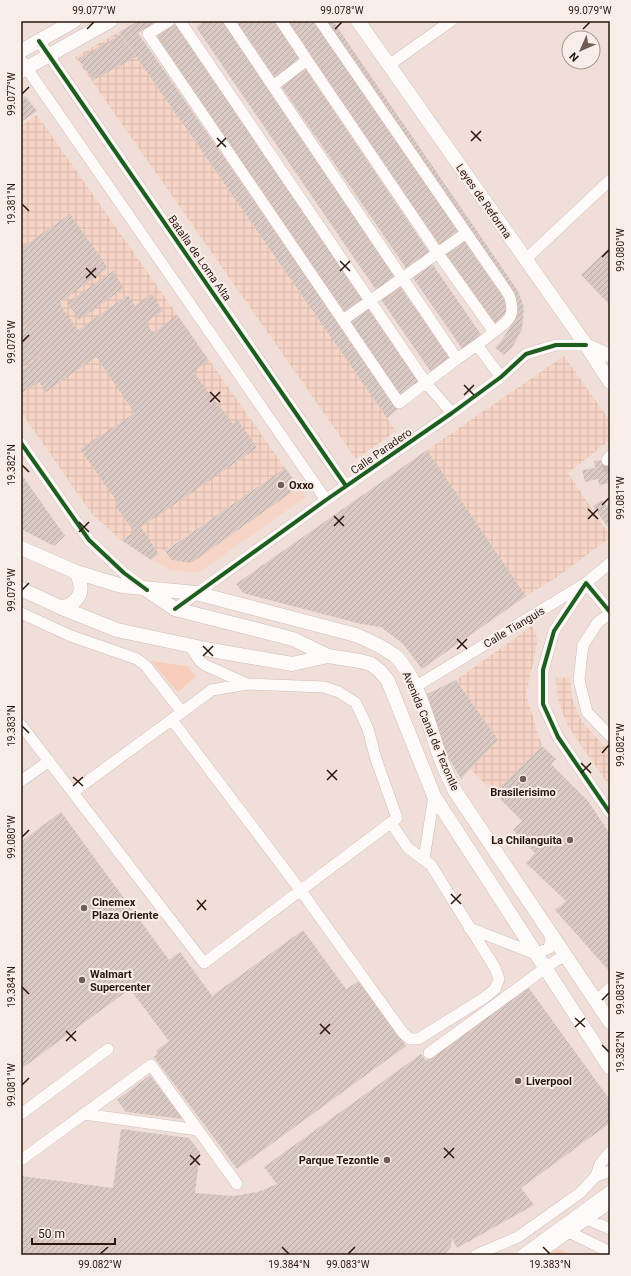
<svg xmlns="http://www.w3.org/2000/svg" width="631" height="1276" font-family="Roboto,sans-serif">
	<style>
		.built { fill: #f7d5c6 }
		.industrial { fill: url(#industrial-grid) }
		.grass { fill: #f7ccb8 }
		.building { fill: url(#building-hatch) }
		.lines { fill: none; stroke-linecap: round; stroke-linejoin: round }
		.minor-tunnel { stroke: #c8b7b0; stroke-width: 11; stroke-dasharray: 11 5.5; stroke-linecap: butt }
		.minor-casing { stroke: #cebcb5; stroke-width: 12 }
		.major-casing { stroke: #cebcb5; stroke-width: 15 }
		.minor { stroke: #fdfaf9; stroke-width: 11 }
		.major { stroke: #fdfaf9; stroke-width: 14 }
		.cycleway-casing { stroke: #f8eee9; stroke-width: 6 }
		.cycleway { stroke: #1b5e20; stroke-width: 4 }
		.ticks { fill: none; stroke: #2a170e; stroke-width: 1.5 }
		.poi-dot { fill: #6f5d55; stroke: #f8eee9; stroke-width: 1.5 }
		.labels { text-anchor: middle; stroke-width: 4; stroke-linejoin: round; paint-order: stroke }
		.street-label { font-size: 11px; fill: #2a170e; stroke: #f8eee9 }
		.poi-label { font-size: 11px; font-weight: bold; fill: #2a170e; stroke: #f8eee9; text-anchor: start }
		.neatline { fill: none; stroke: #2a170e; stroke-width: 1.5 }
		.ticks-label { font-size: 10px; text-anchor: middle; fill: #2a170e }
	</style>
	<defs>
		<pattern id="industrial-grid" width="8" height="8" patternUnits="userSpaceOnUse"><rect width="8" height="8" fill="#f7d5c6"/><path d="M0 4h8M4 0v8" fill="none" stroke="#d4b6a9"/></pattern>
		<pattern id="building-hatch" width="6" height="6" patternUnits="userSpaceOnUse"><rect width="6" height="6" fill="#dac8c3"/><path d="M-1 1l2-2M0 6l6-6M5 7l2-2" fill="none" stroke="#bbaba6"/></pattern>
	</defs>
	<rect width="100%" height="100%" fill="#f0dfd8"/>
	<path class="built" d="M285,468L306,497L198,573L171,570L152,560Z"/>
	<path class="industrial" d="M119,32L396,431L356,459L75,57Z
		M37,115L285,468L159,554L141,527L121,540L92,514L21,412V126Z
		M564,356L610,421V440L568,473L610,536V538L554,579L526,596L427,450Z
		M532,626L538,640L526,695L542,746L494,793L470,769L498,740L456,680Z
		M570,677L572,699L582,722L610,752V787L568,726L558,701L556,678Z"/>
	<path class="grass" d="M151,661L187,666L196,676L178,692Z
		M558,1249L573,1255H549Z"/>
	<path class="building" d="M138,21H159L138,33L398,409L387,418L119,32Z
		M175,21L364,300L345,313L155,36Z
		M204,21H223L395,277L376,290L196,27Z
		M236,21H275L301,60L275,78Z
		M287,21H315L459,232L440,246Z
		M322,21H333L518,291L524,307L522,329L513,346L504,355L495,348L502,340L512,324L516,307Z
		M120,35L136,57L93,80L78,59Z
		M305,68L429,252L406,268L281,86Z
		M25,96L37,111L21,122V99Z
		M70,214L108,268L59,303L78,330L128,295L135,306L152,294L163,311L146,322L153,333L177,315L209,361L193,372L233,424L238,420L257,448L141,527L159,554L151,560L121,540L134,532L115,505L118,503L80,449L135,413L96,357L46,392L39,382L22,393L21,392V370L52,348L23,367L21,364V330L36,319L21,329V248Z
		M463,239L508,304L505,317L495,324L444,252Z
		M610,247V305L581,275Z
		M431,262L482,336L463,350L411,275Z
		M113,271L124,288L79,320L67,303Z
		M399,285L451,359L431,372L380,298Z
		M369,308L420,382L401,396L349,321Z
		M427,450L526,596L422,669L403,644L381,627L361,624L243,593L236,584Z
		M610,459V483L599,485L598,479L585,482L582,470L595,468L594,461Z
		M285,468L299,487L191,563L172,560L165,551Z
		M21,474L65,536L54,546L21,529Z
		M602,500L606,506L610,503V524L607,526L593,506Z
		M456,680L498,740L461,779L444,750L427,694Z
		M542,746L556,759L551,764L588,801L610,834V972L555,910L566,901L526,863L535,853L513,830L522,821L494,793Z
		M61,812L169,960L180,952L212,996L303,930L346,989L359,981L406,1046L237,1169L154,1057L158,1054L156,1051L169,1041L130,989L21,1069V839L22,841Z
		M528,987L610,1100V1123L521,1188L534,1205L457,1248L452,1238L451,1247L444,1255H421L418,1252L420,1255H21V1176L113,1188L121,1129L189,1138L200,1152L195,1193L234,1196L258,1192L277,1184L264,1167L421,1054L426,1061Z
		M150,1075L183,1119L126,1112L117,1100Z"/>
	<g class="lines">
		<path class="minor-tunnel" d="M607,460L610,475"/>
		<defs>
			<path id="minor" d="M169,21L148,34L399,403L457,359
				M180,21L426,383L452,413
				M229,21L457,359L477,345
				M320,21L509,295C516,316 510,319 494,332
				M39,41L346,486
				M21,60L326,500
				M307,60L437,252L494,332L477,345L501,377
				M389,65L451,21
				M273,86L307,60L281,21
				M525,260L610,180
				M343,320L466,233
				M21,443L89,540L124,573L144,588
				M607,460L610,456
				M175,609L326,500L452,413L501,377L526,354L556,345H586
				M610,612L586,583L554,631L543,670V704L558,737L610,813
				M21,613L71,636L137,659L146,666L182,712
				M610,614L598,622L583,645L579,680L587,712L610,736
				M190,646L200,661L205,665L247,684
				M415,687L586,583L610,563
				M172,720L301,891L403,1033L410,1039H418L484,998L495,989L499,979L495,968L431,865L408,848L391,823
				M21,725L204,963L397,818L376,759L368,729L356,703L339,692L324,687L247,684L212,690L73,792
				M21,781L49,761
				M424,859L434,796
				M469,928L536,954L549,948L552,935
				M596,1001L610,988
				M429,1053L555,961L561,958L568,960
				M21,1114L108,1049
				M84,1114L198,1130
				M21,1160L151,1065L237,1184
				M596,1176L600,1164L610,1152
				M587,1219L610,1229
				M569,1232L610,1252
				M476,1255L518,1237L580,1193L596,1176L610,1171
				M522,1255L610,1191
				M537,1255L610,1203"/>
			<path id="major" d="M358,21L586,345L610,382
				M21,51L74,21
				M21,71L110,21
				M586,345L610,356
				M21,548L76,572L122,586L196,593L356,635C370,641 382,646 394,655C417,674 430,729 440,757C444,769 450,780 455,791L610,1022
				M21,589L62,608L117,630L211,650L292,664L328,656L360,661L371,664L380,671L388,681L434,796L610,1068
				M147,590L175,609L293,639L328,656
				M62,608C81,602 85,589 76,572"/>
		</defs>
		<use href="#minor" class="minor-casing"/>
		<use href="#major" class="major-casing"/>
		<use href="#minor" class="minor"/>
		<use href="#major" class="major"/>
		<defs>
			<path id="cycleway" d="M39,41L346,486
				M21,443L89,540L124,573L147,590
				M175,609L326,500L452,413L501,377L526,354L556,345H586
				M610,612L586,583L554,631L543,670V704L558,737L610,813"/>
		</defs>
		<use href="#cycleway" class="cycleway-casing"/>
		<use href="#cycleway" class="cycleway"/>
	</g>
	<path class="ticks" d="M87,29L94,22M335,29L342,22M583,29L590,22M22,94L29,87M471,131L481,141M217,138L226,147M471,141L481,131M217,147L226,138M22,204L29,211M602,257L609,250M340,261L350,271M86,268L96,278M340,271L350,261M86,278L96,268M22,342L29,335M464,385L474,395M210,392L220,402M464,395L474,385M210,402L220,392M22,465L29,472M602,505L609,498M588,509L598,519M334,516L344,526M588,519L598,509M79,522L89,532M334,526L344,516M79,532L89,522M22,590L29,583M457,639L467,649M203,646L213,656M457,649L467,639M203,656L213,646M22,726L29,733M602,753L609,745M581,763L591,773M327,770L337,780M581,773L591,763M73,777L83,786M327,780L337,770M73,786L83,777M22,837L29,830M451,894L461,904M197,900L206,910M451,904L461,894M197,910L206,900M22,987L29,994M602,1000L609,993M575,1018L585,1027M320,1024L330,1034M575,1027L585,1018M66,1031L76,1041M320,1034L330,1024M66,1041L76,1031M602,1045L609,1052M22,1085L29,1078M444,1148L454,1158M190,1155L200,1165M444,1158L454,1148M190,1165L200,1155M282,1247L289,1254M543,1247L550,1254M100,1254L108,1247M348,1254L355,1247"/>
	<g class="poi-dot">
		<circle cx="281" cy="485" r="4"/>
		<circle cx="523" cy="779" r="4"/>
		<circle cx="570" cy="840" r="4"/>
		<circle cx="84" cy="908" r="4"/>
		<circle cx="82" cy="980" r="4"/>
		<circle cx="518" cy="1081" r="4"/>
		<circle cx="387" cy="1160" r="4"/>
	</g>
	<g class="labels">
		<g class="street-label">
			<text transform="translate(484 201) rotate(55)" y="4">Leyes de Reforma</text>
			<text transform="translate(200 258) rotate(55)" y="4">Batalla de Loma Alta</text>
			<text transform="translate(381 451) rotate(-35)" y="4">Calle Paradero</text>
			<text transform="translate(514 627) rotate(-31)" y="4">Calle Tianguis</text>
			<text transform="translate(431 731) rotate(67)" y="4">Avenida Canal de Tezontle</text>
		</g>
		<g class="poi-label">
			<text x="289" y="489">Oxxo</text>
			<text x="523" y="796" text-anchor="middle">Brasilerisimo</text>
			<text x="562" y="844" text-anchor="end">La Chilanguita</text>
			<text x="92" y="906">Cinemex<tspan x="92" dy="13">Plaza Oriente</tspan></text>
			<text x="90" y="978">Walmart<tspan x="90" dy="13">Supercenter</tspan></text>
			<text x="526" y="1085">Liverpool</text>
			<text x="379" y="1164" text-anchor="end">Parque Tezontle</text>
		</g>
	</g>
	<rect width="631" height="1276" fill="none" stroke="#f8eee9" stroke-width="44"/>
	<g transform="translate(581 50) rotate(225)"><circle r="19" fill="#f8eee9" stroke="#a69891"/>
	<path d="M0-3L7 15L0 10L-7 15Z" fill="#6f5d55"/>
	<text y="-6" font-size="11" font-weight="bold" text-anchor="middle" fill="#2a170e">N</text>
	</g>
	<path d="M32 1238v6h83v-6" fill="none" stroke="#2a170e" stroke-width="2"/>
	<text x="38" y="1238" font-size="12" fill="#2a170e" stroke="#f8eee9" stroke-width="3" paint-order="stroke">50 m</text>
	<rect x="22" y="22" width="587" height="1232" class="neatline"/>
	<g class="ticks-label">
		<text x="94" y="14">99.077°W</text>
		<text x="342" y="14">99.078°W</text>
		<text x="590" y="14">99.079°W</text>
		<text transform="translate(11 94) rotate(-90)" y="4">99.077°W</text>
		<text transform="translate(11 204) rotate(-90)" y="4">19.381°N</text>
		<text transform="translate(620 250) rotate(-90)" y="4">99.080°W</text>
		<text transform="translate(11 342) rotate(-90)" y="4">99.078°W</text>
		<text transform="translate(11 465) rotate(-90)" y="4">19.382°N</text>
		<text transform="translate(620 498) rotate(-90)" y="4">99.081°W</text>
		<text transform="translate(11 590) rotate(-90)" y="4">99.079°W</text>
		<text transform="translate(11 726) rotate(-90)" y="4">19.383°N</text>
		<text transform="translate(620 745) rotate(-90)" y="4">99.082°W</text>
		<text transform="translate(11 837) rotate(-90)" y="4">99.080°W</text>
		<text transform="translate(11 987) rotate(-90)" y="4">19.384°N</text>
		<text transform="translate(620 993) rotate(-90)" y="4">99.083°W</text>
		<text transform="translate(620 1052) rotate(-90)" y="4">19.382°N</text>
		<text transform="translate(11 1085) rotate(-90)" y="4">99.081°W</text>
		<text x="100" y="1268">99.082°W</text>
		<text x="289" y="1268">19.384°N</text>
		<text x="348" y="1268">99.083°W</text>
		<text x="550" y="1268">19.383°N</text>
	</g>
</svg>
